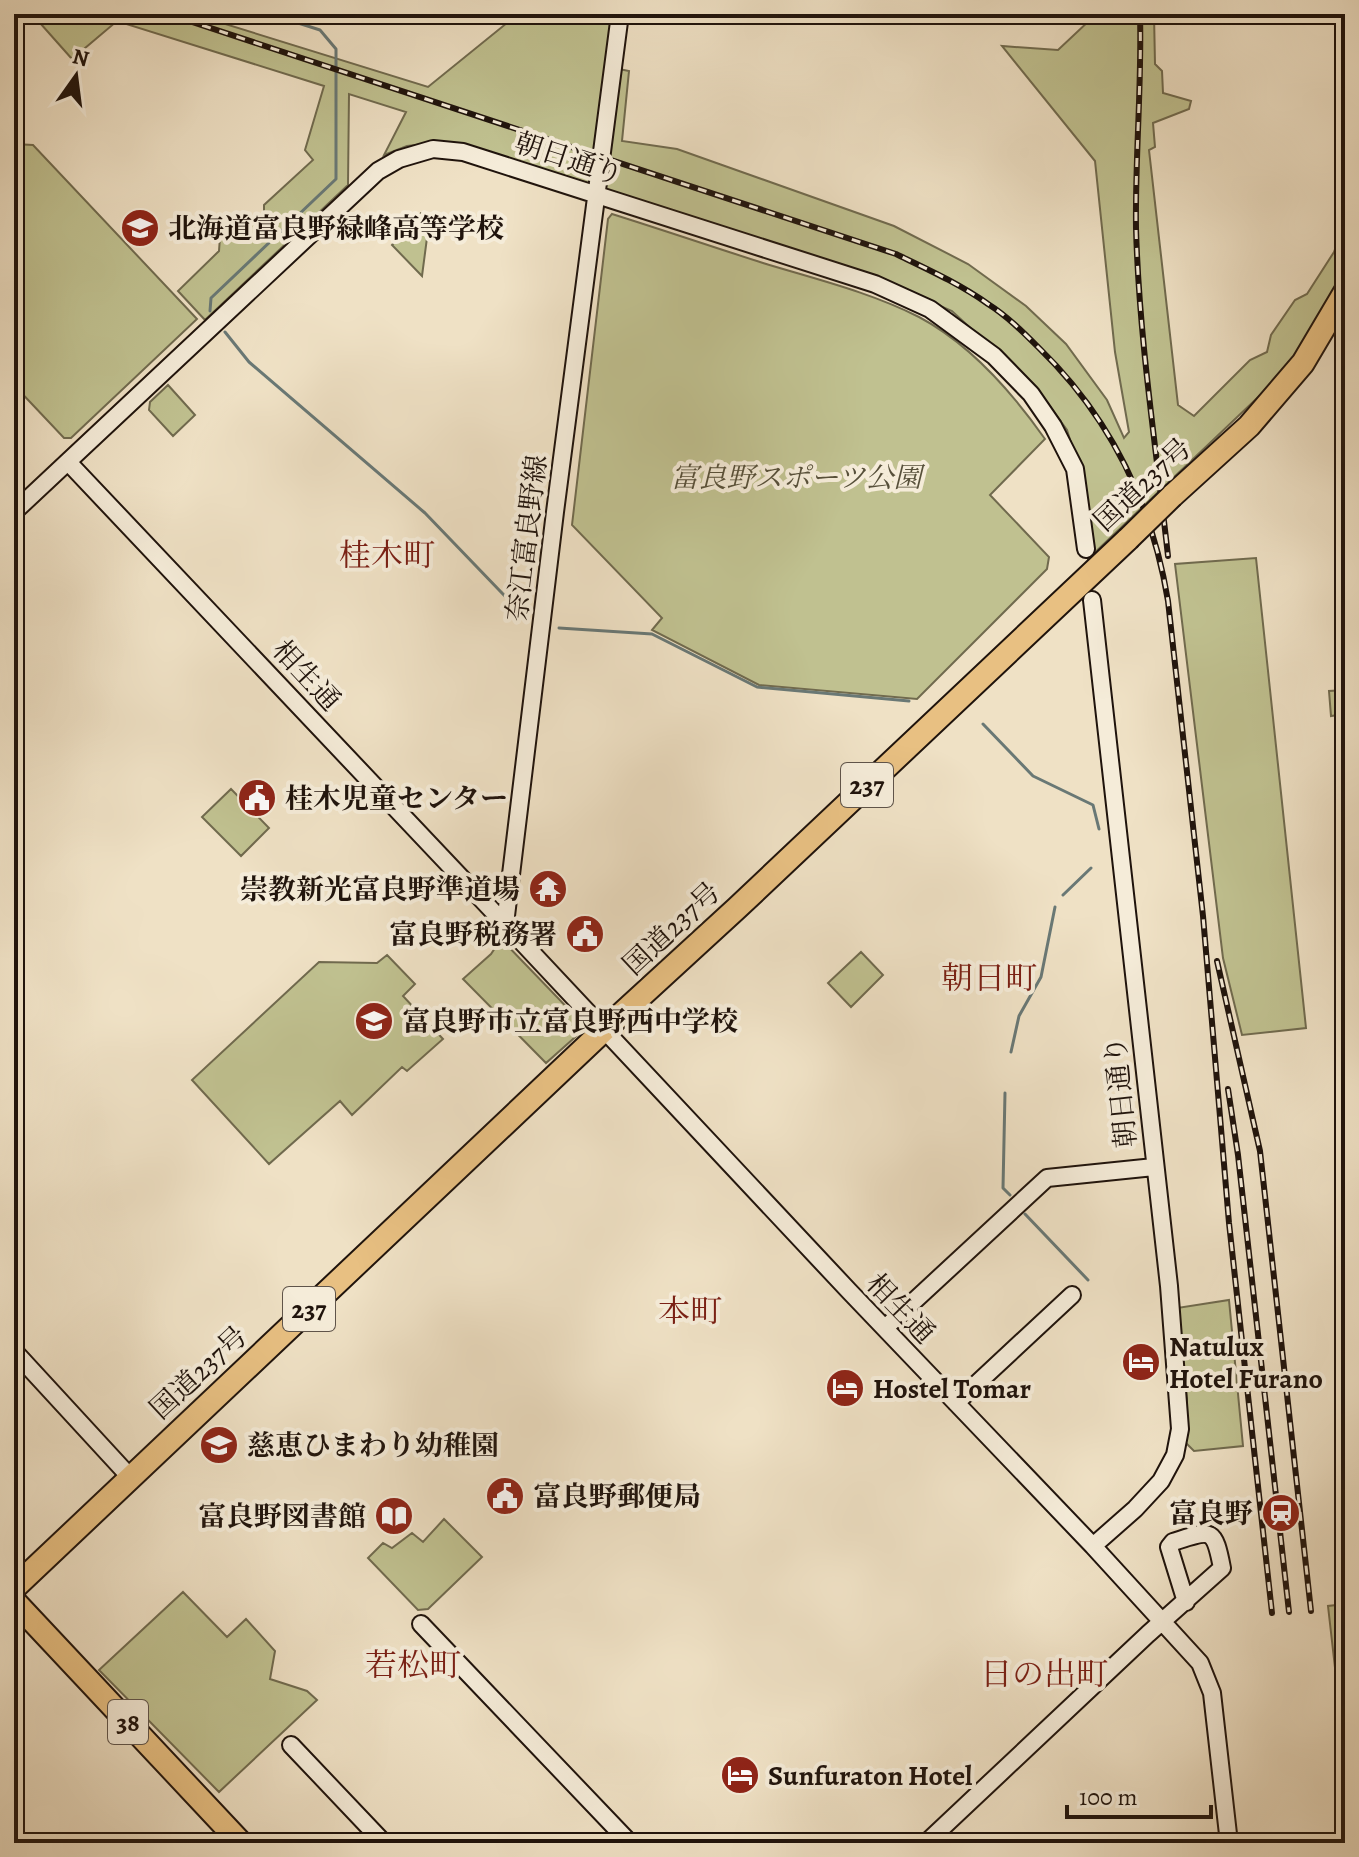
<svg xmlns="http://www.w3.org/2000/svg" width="1359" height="1857" font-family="Alegreya,'Noto Serif JP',serif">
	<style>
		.green { fill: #c0c190; stroke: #706a4e; stroke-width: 2 }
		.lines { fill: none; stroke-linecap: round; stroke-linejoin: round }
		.stream { stroke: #697875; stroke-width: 3 }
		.secondary-casing { stroke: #1f130c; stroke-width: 20 }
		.highway-casing { stroke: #1f130c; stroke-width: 26 }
		.secondary { stroke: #f5ecd9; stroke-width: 16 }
		.highway { stroke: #e8c082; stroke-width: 22 }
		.rail-casing { stroke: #1f130c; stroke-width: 6 }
		.rail { stroke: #f5ecd9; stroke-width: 3; stroke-dasharray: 9; stroke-linecap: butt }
		.highway-bridge-casing { stroke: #1f130c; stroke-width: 26; stroke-linecap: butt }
		.highway-bridge { stroke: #e8c082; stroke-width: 22 }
		.labels { text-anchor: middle; stroke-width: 8; stroke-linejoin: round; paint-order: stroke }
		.shield { fill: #f5ecd9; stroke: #5f544a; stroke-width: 2 }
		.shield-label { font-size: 26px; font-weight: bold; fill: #1f130c }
		.street-label { font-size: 28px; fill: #1f130c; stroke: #f5ecd9 }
		.poi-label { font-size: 28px; font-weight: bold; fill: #1f130c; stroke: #f5ecd9; text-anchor: start }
		.park-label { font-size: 28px; font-style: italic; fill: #57503a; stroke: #f5ecd9 }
		.quarter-label { font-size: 32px; fill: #7a1f14; stroke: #f5ecd9 }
	</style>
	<rect width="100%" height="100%" fill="#efe1c5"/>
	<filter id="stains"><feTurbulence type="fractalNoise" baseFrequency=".0025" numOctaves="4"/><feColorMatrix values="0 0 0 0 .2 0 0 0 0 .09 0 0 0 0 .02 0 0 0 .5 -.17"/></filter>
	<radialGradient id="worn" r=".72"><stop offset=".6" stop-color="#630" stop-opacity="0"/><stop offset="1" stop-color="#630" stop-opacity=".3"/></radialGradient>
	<path class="green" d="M32,14H193L428,87L518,14H613L590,188L433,143L407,146L384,155L406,112L349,94L348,185L205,320L178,291L219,251L220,237L230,227L264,221V205L313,160L305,150L324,86L117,21L72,59Z
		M1092,14H1154L1155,64L1162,71L1163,93L1191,101L1189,109L1153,123L1155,147L1149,150L1178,405L1194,416L1250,360L1267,352L1271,335L1295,300L1307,294L1334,252L1345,221V273L1297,360L1088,559L1079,469L1067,430L1037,389L952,311L879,279L604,192L619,69L629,71L622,141L677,149L894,226L968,264L1026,306L1066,344L1107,400L1124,438L1129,432L1115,352L1095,161L1002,46L1058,50L1091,19Z
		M14,144L33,145L197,319L71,438H64L14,385Z
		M421,213L430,215L422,276L392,245Z
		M612,214C663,230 713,247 763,263C815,279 870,292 919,317C970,344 1012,392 1045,439L990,495L1049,557L1047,569L917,699L759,685L652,630L662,618L572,525L608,219Z
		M168,385L195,415L173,436L149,410L150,402Z
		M1256,558L1306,1028L1242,1035L1223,958L1175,564Z
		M1345,690V714L1331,716L1329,691Z
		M231,789L269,828L241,856L202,817Z
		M501,939L582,1023V1031L546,1063L463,979L491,954Z
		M861,952L883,975L851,1007L828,983Z
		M387,955L415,984L403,996L443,1039L407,1071L402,1067L352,1115L340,1101L269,1164L192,1080L319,962L377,963Z
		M1229,1300L1243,1446L1194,1451L1184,1441L1187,1399L1177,1308Z
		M444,1519L482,1557L428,1609L418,1610L368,1558L383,1543L392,1548L412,1533L423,1542Z
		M183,1592L227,1637L246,1619L275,1651L270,1679L307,1691L317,1700L219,1792L99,1670Z
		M1345,1604V1756L1328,1606Z"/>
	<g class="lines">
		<path class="stream" d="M210,311L211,298L336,179V49L320,30L270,14
			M225,332L249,362L425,513L526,618
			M559,628L652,634L757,687L909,701
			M983,724L1033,776L1093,805L1099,829
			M1063,895L1091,868
			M1011,1052L1019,1016L1041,977L1055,907
			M1005,1093L1003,1188L1010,1195
			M1025,1214L1088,1280"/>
		<defs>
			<path id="secondary" d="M620,14L555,512L505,924L849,1291L1093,1546L1200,1663L1212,1693L1229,1843
				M68,462L505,924
				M14,512L378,171L399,159L433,149L463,152L875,284L930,309L994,356L1031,394L1053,426L1075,469L1086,549
				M1092,600L1169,1286L1180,1429L1175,1455L1161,1481L1135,1509L1093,1546
				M885,1328L1047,1178L1154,1167
				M14,1351L130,1477
				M956,1403L1072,1295
				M421,1624L630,1843
				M291,1745L384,1843
				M926,1843L1148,1634L1222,1568C1214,1526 1211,1530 1173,1542L1169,1547L1186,1602"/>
			<path id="highway" d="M1172,496L1249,426L1303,363L1345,292
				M14,1588L605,1029L737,908L1128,539
				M14,1601L241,1843"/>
		</defs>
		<use href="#secondary" class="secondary-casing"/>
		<use href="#highway" class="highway-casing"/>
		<use href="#secondary" class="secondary"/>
		<use href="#highway" class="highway"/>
		<defs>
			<path id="rail" d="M168,14L896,254C927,269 960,284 988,304C1007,316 1023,332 1039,348C1110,417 1152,504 1168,601L1203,916L1229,1223L1272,1613
				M1140,14C1142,85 1135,156 1136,228C1139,338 1156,447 1168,556
				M1217,961L1260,1151L1311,1611
				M1228,1089L1238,1155L1289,1612"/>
		</defs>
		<use href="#rail" class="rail-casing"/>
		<use href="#rail" class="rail"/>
		<defs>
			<path id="highway-bridge" d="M1128,539L1172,496"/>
		</defs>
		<use href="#highway-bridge" class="highway-bridge-casing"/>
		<use href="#highway-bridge" class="highway-bridge"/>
	</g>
	<defs>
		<symbol id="school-disc" viewBox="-11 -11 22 22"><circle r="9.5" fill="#8f2418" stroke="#f5ecd9"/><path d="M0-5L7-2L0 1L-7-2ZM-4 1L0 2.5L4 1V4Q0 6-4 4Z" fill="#fff"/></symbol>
		<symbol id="civic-disc" viewBox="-11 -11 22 22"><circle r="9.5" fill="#8f2418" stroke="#f5ecd9"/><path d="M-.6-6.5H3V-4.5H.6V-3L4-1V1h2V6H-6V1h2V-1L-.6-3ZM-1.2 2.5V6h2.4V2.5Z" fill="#fff"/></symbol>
		<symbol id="temple-disc" viewBox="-11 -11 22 22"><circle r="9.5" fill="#8f2418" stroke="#f5ecd9"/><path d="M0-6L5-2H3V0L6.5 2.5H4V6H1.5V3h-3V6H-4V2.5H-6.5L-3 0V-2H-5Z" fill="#fff"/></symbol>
		<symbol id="hotel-disc" viewBox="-11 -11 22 22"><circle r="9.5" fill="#8f2418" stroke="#f5ecd9"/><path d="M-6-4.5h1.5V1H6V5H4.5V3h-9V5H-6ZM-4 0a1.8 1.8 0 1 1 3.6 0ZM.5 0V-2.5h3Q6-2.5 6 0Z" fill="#fff"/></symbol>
		<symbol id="station-disc" viewBox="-11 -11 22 22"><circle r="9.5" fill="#8f2418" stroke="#f5ecd9"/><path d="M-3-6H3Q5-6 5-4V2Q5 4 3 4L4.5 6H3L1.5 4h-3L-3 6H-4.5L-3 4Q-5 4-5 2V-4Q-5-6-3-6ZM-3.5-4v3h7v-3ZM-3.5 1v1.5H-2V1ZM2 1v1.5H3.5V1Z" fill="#fff"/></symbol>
		<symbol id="library-disc" viewBox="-11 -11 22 22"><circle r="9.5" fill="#8f2418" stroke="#f5ecd9"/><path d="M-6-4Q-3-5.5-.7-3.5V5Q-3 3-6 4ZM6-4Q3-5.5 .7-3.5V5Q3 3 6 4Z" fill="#fff"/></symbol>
	</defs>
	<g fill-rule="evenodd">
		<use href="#school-disc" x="118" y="206" width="44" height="44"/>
		<use href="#civic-disc" x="235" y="776" width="44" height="44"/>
		<use href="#temple-disc" x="526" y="867" width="44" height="44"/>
		<use href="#civic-disc" x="563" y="912" width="44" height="44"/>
		<use href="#school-disc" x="352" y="999" width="44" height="44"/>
		<use href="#hotel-disc" x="1119" y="1340" width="44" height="44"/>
		<use href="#hotel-disc" x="823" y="1366" width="44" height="44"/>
		<use href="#school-disc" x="197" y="1423" width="44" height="44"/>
		<use href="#civic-disc" x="483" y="1474" width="44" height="44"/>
		<use href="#station-disc" x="1259" y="1491" width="44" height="44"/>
		<use href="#library-disc" x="372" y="1494" width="44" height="44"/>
		<use href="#hotel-disc" x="718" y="1753" width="44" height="44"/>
	</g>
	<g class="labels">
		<g class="shield">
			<rect x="841" y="763" width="52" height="44" rx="6"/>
			<rect x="283" y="1287" width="52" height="44" rx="6"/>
			<rect x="108" y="1700" width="40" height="44" rx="6"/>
		</g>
		<g class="shield-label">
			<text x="867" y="794">237</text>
			<text x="309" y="1318">237</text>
			<text x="128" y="1731">38</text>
		</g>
		<g class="street-label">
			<text transform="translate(569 158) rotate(18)" y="10">朝日通り</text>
			<text transform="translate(1142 484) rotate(-43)" y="10">国道237号</text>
			<text transform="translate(526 538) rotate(-83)" y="10">奈江富良野線</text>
			<text transform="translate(307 675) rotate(47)" y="10">相生通</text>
			<text transform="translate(671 928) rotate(-43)" y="10">国道237号</text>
			<text transform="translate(1120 1092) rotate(-96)" y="10">朝日通り</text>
			<text transform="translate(901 1308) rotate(46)" y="10">相生通</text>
			<text transform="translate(198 1372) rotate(-43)" y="10">国道237号</text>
		</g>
		<g class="poi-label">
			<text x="168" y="238">北海道富良野緑峰高等学校</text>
			<text x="285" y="808">桂木児童センター</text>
			<text x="520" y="899" text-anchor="end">崇教新光富良野準道場</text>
			<text x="557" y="944" text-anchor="end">富良野税務署</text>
			<text x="402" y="1031">富良野市立富良野西中学校</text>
			<text x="1169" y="1356">Natulux<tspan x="1169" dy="32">Hotel Furano</tspan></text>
			<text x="873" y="1398">Hostel Tomar</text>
			<text x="247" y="1455">慈恵ひまわり幼稚園</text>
			<text x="533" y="1506">富良野郵便局</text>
			<text x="1253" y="1523" text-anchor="end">富良野</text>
			<text x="366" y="1526" text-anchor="end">富良野図書館</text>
			<text x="768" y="1785">Sunfuraton Hotel</text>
		</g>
		<g class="park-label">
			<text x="796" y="487">富良野スポーツ公園</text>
		</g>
		<g class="quarter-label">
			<text x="387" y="566">桂木町</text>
			<text x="989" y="989">朝日町</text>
			<text x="690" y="1322">本町</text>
			<text x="413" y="1676">若松町</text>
			<text x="1044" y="1685">日の出町</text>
		</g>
	</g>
	<rect width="1359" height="1857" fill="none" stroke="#efe1c5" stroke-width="48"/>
	<rect x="16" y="16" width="1327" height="1825" fill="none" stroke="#1f130c" stroke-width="4"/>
	<rect x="24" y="24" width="1311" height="1809" fill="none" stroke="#1f130c" stroke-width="2"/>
	<g transform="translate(76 76) rotate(14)" stroke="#f5ecd9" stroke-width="6" paint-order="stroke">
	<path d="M0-6L14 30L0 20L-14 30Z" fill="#1f130c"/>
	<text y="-12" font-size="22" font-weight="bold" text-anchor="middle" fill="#1f130c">N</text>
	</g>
	<path d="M1067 1805v12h144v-12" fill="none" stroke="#1f130c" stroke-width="4"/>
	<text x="1079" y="1805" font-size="24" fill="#1f130c" stroke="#f5ecd9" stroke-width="6" paint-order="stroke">100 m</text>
	<rect width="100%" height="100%" filter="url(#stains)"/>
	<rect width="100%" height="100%" fill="url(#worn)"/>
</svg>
